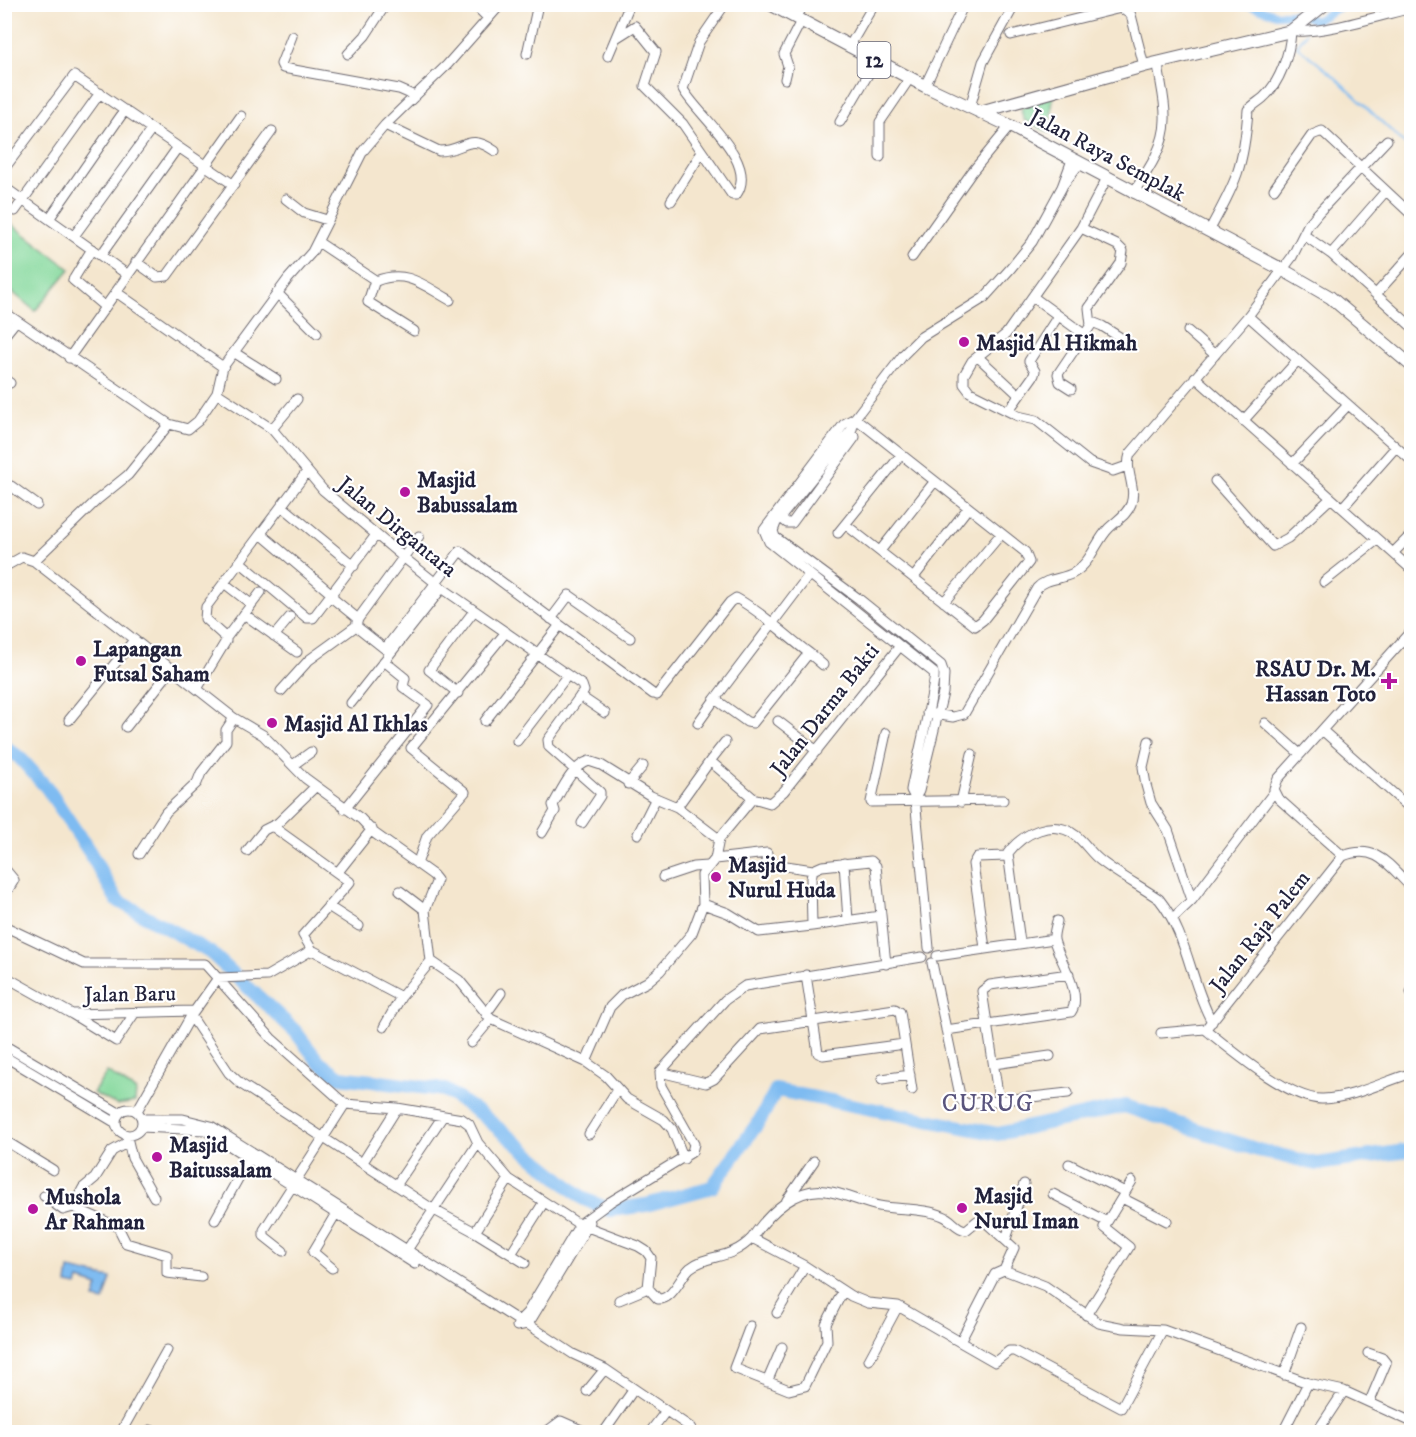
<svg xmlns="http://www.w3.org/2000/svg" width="1416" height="1437" font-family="'IM FELL DW Pica',serif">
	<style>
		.green { fill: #84d89b; stroke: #537d6b; stroke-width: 1.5 }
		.water { fill: #7ebbf1; stroke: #506e96; stroke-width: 1.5 }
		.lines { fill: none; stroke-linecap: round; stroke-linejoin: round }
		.stream { stroke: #7ebbf1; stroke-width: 2 }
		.canal { stroke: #7ebbf1; stroke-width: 8 }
		.river { stroke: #7ebbf1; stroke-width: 14 }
		.minor-casing { stroke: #6c676e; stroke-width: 11 }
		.major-casing { stroke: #6c676e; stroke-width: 14 }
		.minor { stroke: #fff; stroke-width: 9 }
		.major { stroke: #fff; stroke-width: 12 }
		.poi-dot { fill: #b5179e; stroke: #fff; stroke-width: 2 }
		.labels { text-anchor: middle; stroke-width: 4.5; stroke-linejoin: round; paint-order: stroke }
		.shield { fill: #fff; stroke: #646476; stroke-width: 1.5 }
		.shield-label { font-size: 21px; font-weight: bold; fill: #22223b }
		.street-label { font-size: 22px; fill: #22223b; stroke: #fff }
		.poi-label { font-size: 22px; font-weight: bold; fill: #22223b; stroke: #fff; text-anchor: start }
		.neighbourhood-label { font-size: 24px; letter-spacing: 1.5px; fill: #59547d; stroke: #fff }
	</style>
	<rect width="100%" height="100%" fill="#fff"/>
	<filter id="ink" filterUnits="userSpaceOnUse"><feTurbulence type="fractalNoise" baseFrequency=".0167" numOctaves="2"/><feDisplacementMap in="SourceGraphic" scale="12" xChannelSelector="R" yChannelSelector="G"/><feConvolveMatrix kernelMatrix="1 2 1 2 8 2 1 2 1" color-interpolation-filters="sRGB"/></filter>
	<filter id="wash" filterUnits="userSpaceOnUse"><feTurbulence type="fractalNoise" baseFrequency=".008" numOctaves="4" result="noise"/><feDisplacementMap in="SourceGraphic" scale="24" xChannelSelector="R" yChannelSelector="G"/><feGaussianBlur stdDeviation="1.35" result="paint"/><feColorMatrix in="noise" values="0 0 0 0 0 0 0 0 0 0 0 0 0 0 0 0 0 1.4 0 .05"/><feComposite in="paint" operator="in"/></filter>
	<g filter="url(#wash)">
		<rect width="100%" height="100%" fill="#f4e6ce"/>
		<path class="green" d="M1053,96L1050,133L1024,120L1021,110L1025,104Z
			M5,219L70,269L35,311L5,286Z
			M107,1072L136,1091L135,1102L117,1105L93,1093Z"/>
		<path class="water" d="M69,1269L111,1278L104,1301L94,1299L98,1286L79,1280L77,1286L67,1284Z"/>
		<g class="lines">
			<path class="stream" d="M1306,33L1297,46L1336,78L1412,151"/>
			<path class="canal" d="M1245,4L1276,14H1302L1310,4
				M1305,16L1315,21L1345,4"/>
			<path class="river" d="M4,746L20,758L47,788L89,851L117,900L211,953L295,1031L318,1061L340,1077L445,1090L482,1115L584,1199L610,1210L646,1205L712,1187L760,1120L776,1090L998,1134L1125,1106L1258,1150L1317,1164L1412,1150"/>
		</g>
	</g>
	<g filter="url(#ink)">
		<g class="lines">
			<defs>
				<path id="minor" d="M474,4L488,18
					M796,18L804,4
					M1294,30C1312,37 1389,13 1412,8
					M1011,35L1121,8L1131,15L1144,66
					M292,36L281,64L283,68L399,89L415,96
					M616,38L635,26L656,52L645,86L683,124L732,195H736C760,162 696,114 683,89L699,42L725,4
					M849,47L874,4
					M348,54L365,36L386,4
					M527,54L538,4
					M608,56L630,4
					M785,79L788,66L784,54L801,21
					M925,86L964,4
					M970,107L983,62L1015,4
					M840,122L876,61
					M385,125L439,151C465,151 467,132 495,151
					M880,157V122L910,78
					M4,169L74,76L234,185
					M1107,178L1081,228L1006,334L972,361L964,375V384L970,392L1018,416L1036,420L1090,463L1113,471L1127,466
					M1063,185L1079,164
					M4,187L128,275
					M1274,189L1312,135L1322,131L1412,215
					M1133,193C1147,172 1165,147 1165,120C1166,102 1160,82 1158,64
					M286,199L304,213L327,220
					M671,201L702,152
					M15,211L100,93
					M49,219L125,110
					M1209,231C1236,182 1244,167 1248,110C1253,105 1258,102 1263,98C1280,83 1290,53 1291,31
					M1304,235L1331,254L1412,327
					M74,236L152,129
					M318,242L375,280L368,302L414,331
					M92,249L73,280L105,307
					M1331,254L1385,192
					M101,255L178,147
					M912,257L972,172L1010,126
					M136,262L157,277L167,276L272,131
					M376,281C407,269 423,285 450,300
					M116,292L223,367
					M277,293L317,333
					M1376,294L1412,254
					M1033,297L1085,335
					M4,312L169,424
					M1248,316L1412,461
					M1092,322L1102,326L1129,343
					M1188,331L1215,355
					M4,336L16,321
					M235,353L276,379
					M978,357L1019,395
					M69,358L241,116
					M1195,377L1412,570
					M4,379L10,383
					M1071,389L1060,382L1058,374L1091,325L1089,308L1121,263L1123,251L1117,245L1081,228
					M217,393L272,429L323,490L403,557L442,588L582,685L584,691L548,740L549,747L600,792V796L582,823
					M1009,410L1034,375L1035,371L1029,361L1058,316
					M855,418L852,429L776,523L773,531L775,537L859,599L941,665L944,674L943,693L919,791L915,798
					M1243,421L1298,360
					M272,429L297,399
					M1292,464L1348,405
					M1215,481L1273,546L1288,538L1331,498
					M4,491L11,486L37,505
					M282,506L354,566
					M1342,508L1396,447
					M781,518L787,523H792L855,437L849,433
					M846,525L975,626L983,620L1029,562L1025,552L855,418
					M838,533L901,455
					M261,534L333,595
					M880,551L935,481
					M1393,553L1412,534
					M34,561L234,718L263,735L305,778L361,819L374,833L433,875L437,880L425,910L431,961
					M240,562L307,618H313L376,535
					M4,567L22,557L34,561L97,500L128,475L169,424L188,429L198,421L217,393L223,367L288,279L312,252L363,151L385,125L447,65L501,4
					M914,577L968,508
					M1324,582L1377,540
					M224,583L251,604
					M331,597L358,619
					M944,602L1001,534
					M244,614L297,652
					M551,619L569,595L630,638
					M356,626L358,619L419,536
					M356,626L385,649
					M1412,630L1278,779L1274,789L1279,799L1343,856C1377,843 1389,866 1412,888
					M274,636L290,617
					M226,638L261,592
					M385,649L460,551L653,694
					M809,653L823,665
					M197,689L226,641V638L205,619L206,607L306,473
					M281,691L309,660L356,626
					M458,693L429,670L474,611
					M657,695L730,602L736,598C762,612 785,635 809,653L753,723L747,722L715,699L809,575
					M580,696L605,713
					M351,703L442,588
					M927,713L953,717L964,714L1037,588C1047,577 1063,580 1075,572C1092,561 1096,541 1109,528C1117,520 1127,515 1131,504C1137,486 1124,471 1130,454L1248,316L1292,257L1308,225L1318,213L1387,140
					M69,720L134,640
					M485,721L560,625
					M778,721L817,751
					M698,723L715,699
					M1265,723L1300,754
					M126,727L171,670
					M1322,730L1412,810
					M886,733L871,802L1003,800
					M517,741L567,676
					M1149,741L1143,767L1146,785L1151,803L1168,830L1192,900
					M710,761L725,742
					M293,765L311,752
					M628,784L643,766
					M961,802L972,754
					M677,807L710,761L753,798
					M345,809L428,705L403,687L405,678L384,661
					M542,833L555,811L553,805C562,790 571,767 589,761L601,765L651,796L677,807L719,839
					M638,834L656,798
					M247,851L264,830L278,823L316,786
					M139,854L166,812L197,783L201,773L226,741V730L234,718
					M715,859L767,853L766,863L813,870
					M844,863L848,920
					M417,864L427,836L465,792L411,748L506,632
					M4,868L14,880L4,896
					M338,872L372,829
					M663,877L693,867L707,866
					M400,891L425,910
					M703,904L728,913L759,932L812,926L811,878L813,870L822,866L871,861L876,866L886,964
					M328,906L359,926
					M1172,919L1192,900L1274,792
					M4,926L84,964H205L271,1038L345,1104L397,1108L462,1119L469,1124L478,1143L509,1179L577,1223L638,1246L646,1251L651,1258L648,1288L658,1299C673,1300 680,1277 690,1268C709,1253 730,1261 752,1238L805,1266L851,1296L868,1303L898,1306L960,1342L995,1274L1004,1270L1045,1286L1099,1323L1124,1328L1163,1330L1308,1383L1344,1391L1412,1422
					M812,926L880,916
					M1020,942L1008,853C1023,833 1053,818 1075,835C1085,842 1091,854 1101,861C1119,875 1140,886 1159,899C1188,935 1190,982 1212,1022
					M929,948L915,798L911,790C914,772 937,681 934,673L769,542L764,530L844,424L855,418L904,354L921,337L984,298L1011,268L1032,242L1062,187L1072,160
					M985,948L973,864L977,857L1007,856
					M312,950L401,997
					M937,956L1054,939
					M431,961L459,980L491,1019L586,1062L606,1076L627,1099L664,1120L672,1129L684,1159
					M932,963L961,1100L967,1104L1068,1093
					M806,975L818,1053L823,1055L904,1044
					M4,976L72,1014L194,1011
					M1411,992H1412
					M72,1014L116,1041L134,1014
					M486,1014L501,993
					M191,1016L229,1073L241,1084L434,1210L475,1232L525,1263
					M1208,1026L1343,856
					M384,1027L401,997L431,961
					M946,1030L1071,1012C1084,994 1058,958 1054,940C1053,934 1056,926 1057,921
					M1161,1033L1205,1029C1230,1049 1291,1101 1323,1099C1352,1098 1383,1082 1412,1073
					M471,1043L491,1019
					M4,1045L119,1113
					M4,1056L116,1123
					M586,1062L610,1007L622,995L647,982L660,971L692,933L703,904L702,875L715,859L719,839L753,798L770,803L784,791L900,646
					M994,1064L1050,1056
					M660,1072L706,1083L714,1079L760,1029L895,1009L900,1012L912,1090
					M882,1079L910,1075
					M999,1100L982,991L990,985L1069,974
					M116 1122a13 13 0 1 1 26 0a13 13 0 1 1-26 0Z
					M137,1111L191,1016L218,978L267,976L312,950L303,935L350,882L272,826
					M142,1119H183L211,1126L519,1321L527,1313L580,1224L610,1202L692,1152L694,1144L661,1086L660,1072L725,1000L745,986L922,957
					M141,1127L205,1130L415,1264
					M589,1134L617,1090
					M127,1137L132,1158L154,1197
					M4,1140L53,1170
					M128,1142L112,1151L95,1178L83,1188L73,1207L118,1227L126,1243L167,1255V1273L201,1277
					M363,1162L397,1108
					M1069,1164L1125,1192
					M397,1184L443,1116
					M1053,1194L1107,1222
					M44,1196L63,1210L73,1207
					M1122,1198L1167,1221
					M787,1200L814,1161
					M215,1220L249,1159
					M475,1232L509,1179
					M752,1238C769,1213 798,1184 831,1192C848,1195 863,1203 879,1206C899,1210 925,1208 943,1216C952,1219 956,1229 966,1230L977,1221L983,1220L1014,1248L1004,1270
					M1006,1239L1024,1184
					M283,1251L264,1236V1230L345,1104
					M511,1254L544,1202
					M403,1256L478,1143
					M332,1268L313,1252L335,1215
					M619,1300L648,1288
					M777,1313L805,1266
					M1086,1315L1129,1247L1104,1227L1132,1181
					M523,1321L573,1354L605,1369L690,1427L693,1432
					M517,1326L527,1324L532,1318L590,1222
					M750,1326L734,1368L789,1390L805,1386L827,1341L826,1324L843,1291
					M960,1342L995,1362L1009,1351H1014L1121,1408L1163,1330
					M1368,1353L1382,1358L1386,1363L1370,1401
					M869,1360L898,1306
					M1284,1375L1301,1327
					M767,1382L782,1347
					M587,1391L605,1369
					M121,1432L167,1350
					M147,1432L150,1430L156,1432
					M546,1432L561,1421L586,1432
					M604,1432L634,1389
					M650,1432L666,1411
					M1283,1432L1308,1383
					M1317,1432L1344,1391"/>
				<path id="major" d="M770,4L925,86L1010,126L1283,270L1330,297L1412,366
					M980,112L1144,66L1291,31L1325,4"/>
			</defs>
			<use href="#minor" class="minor-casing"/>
			<use href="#major" class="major-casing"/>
			<use href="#minor" class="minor"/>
			<use href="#major" class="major"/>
		</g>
	</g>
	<g class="poi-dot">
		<circle cx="964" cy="342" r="6"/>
		<circle cx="405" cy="492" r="6"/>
		<circle cx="81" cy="661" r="6"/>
		<path d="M1386 672h6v6h6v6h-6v6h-6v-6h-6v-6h6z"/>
		<circle cx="272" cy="723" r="6"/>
		<circle cx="716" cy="877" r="6"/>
		<circle cx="157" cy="1157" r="6"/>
		<circle cx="962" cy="1208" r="6"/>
		<circle cx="33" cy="1209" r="6"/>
	</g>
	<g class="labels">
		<rect class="shield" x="857.5" y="42" width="33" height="36" rx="4.5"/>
		<g class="shield-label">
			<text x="874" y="67">12</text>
		</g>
		<g class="street-label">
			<text transform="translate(1108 154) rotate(28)" y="8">Jalan Raya Semplak</text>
			<text transform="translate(398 526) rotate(39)" y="8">Jalan Dirgantara</text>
			<text transform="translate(824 709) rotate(-52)" y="8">Jalan Darma Bakti</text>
			<text transform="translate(1259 931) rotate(-52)" y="8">Jalan Raja Palem</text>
			<text transform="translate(130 993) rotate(-1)" y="8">Jalan Baru</text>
		</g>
		<g class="poi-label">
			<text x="976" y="350">Masjid Al Hikmah</text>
			<text x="417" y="487">Masjid<tspan x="417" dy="25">Babussalam</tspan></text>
			<text x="93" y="656">Lapangan<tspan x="93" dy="25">Futsal Saham</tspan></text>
			<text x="1376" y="676" text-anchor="end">RSAU Dr. M.<tspan x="1376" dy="25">Hassan Toto</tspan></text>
			<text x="284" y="731">Masjid Al Ikhlas</text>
			<text x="728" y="872">Masjid<tspan x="728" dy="25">Nurul Huda</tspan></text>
			<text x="169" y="1152">Masjid<tspan x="169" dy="25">Baitussalam</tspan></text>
			<text x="974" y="1203">Masjid<tspan x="974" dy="25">Nurul Iman</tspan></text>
			<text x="45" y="1204">Mushola<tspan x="45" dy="25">Ar Rahman</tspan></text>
		</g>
		<g class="neighbourhood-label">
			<text x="988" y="1111">CURUG</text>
		</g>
	</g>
	<rect width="1416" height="1437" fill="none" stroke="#fff" stroke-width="24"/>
</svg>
